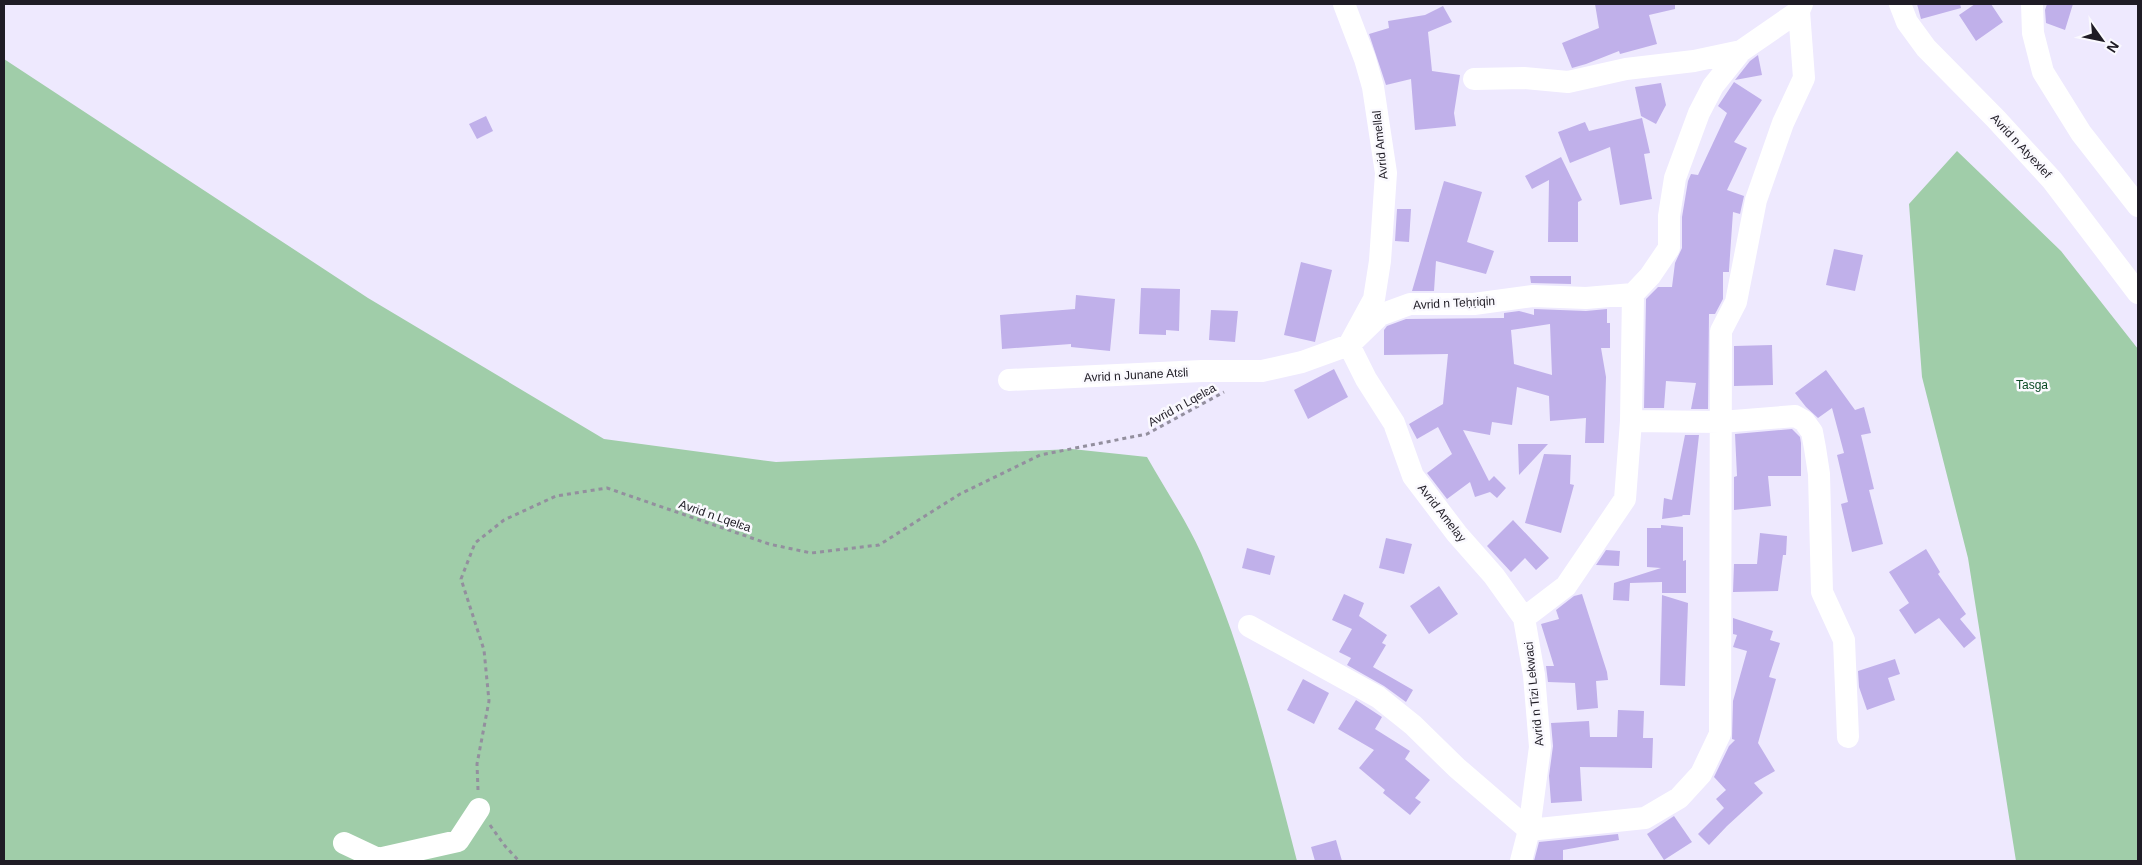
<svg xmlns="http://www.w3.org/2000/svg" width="2142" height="865" font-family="Arial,sans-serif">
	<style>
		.green { fill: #a0cda9 }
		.building { fill: #c0b0ea; fill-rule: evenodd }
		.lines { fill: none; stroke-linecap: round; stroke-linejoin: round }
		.path { stroke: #938f9e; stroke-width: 3; stroke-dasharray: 4 4; stroke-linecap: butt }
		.minor { stroke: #fff; stroke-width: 22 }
		.labels { text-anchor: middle; stroke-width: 5; stroke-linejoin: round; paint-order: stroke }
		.street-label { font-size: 12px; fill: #1f1c25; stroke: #faf9fe }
		.park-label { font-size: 12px; fill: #084922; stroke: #faf9fe }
	</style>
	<rect width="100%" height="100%" fill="#eee9fe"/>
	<path class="green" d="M4,59L368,298L604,439L776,462L1072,449L1147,457C1165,489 1186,520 1201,553C1244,652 1270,757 1297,861H4Z
		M1957,151L2061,251L2138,349V861H2016L1968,558L1922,377L1909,204Z"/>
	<path class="building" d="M1595,4H1675V9L1649,15L1657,44L1620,54L1619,51L1586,64L1572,68L1562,43L1599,28Z
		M1917,4H1960L1961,8L1921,19Z
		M1975,4H1991L2003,22L1976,41L1959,15Z
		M2047,4H2073L2065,30L2046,23L2045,10Z
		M1443,6L1452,22L1428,32L1432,71L1460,75L1454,113L1456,126L1415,130L1411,79L1386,85L1369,34L1389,28L1388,21L1425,15Z
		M1758,55L1762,75L1735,80L1750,61Z
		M1734,82L1762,100L1734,142L1747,148L1727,190L1744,196L1740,214L1733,212L1729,270V272H1723V299L1715,314H1709L1708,409H1691L1696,383L1666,381L1664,408H1644L1646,299L1658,287H1672L1675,263L1682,248V217L1688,181L1691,174L1698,175L1727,113L1718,106Z
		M1661,83L1666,105L1656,124L1641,116L1635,87Z
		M486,116L493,131L477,139L469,124Z
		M1642,118L1650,153L1644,154L1652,199L1620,205L1610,147L1570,163L1558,132L1585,122L1589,131Z
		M1561,157L1582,200L1578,202V242H1548L1549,180L1532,189L1525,176Z
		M1444,181L1482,192L1467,242L1494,251L1486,274L1436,261L1434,291H1412Z
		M1397,209H1411L1409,242L1395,241Z
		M1834,249L1863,255L1855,291L1826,285Z
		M1301,262L1332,270L1315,342L1284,335Z
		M1530,276H1571V284L1531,283Z
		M1141,288L1180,289L1179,331L1166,330V335L1139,334Z
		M1076,295L1115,299L1110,351L1071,347V344L1002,349L1000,315L1075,309Z
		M1534,309L1586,311L1607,309V323H1610V348H1601L1606,377L1604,443H1585L1586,418L1550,421L1549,396L1517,387L1512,425L1492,422L1490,435L1463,430L1489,481L1494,476L1506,488L1497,498L1490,492L1475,497L1470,482L1447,499L1427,473L1452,454L1438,427L1417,439L1409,424L1443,404L1448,354L1384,355V330L1387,326L1406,319L1504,318V313L1519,311L1534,315ZM1550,324L1552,375L1514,364L1511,330Z
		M1211,310L1238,311L1235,342L1209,340Z
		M1772,345L1773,385L1734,386V346Z
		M1334,369L1348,397L1308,419L1294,390Z
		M1826,370L1855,410L1864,407L1871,433L1861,435L1874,489L1869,490L1883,544L1852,552L1841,504L1848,502L1837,455L1844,453L1832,408L1818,418L1806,407L1795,393Z
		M1792,429L1800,437L1801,443V476H1768L1771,506L1734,510V477L1737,476L1735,434Z
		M1685,435H1699L1690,515H1682L1683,516L1662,519L1664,498L1672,500Z
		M1518,444H1548L1519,475Z
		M1544,454L1571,455L1570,484L1574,485L1561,533L1525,523Z
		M1513,520L1549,558L1536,570L1525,558L1511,572L1487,546Z
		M1661,525L1683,527V561L1686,560V593H1662V582L1630,583L1629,601L1613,600L1614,583L1661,568L1647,567V528H1661Z
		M1760,533L1787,536L1786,555H1783L1778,591L1733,592L1734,564H1757Z
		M1386,538L1412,544L1404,574L1379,568Z
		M1247,548L1275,556L1270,575L1242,568Z
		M1926,549L1940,572L1938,574L1966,614L1960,619L1976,638L1964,648L1939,618L1915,634L1899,610L1909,603L1889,572Z
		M1606,550L1620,551L1619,566L1596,565Z
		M1439,586L1458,614L1429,634L1410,606Z
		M1344,594L1364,603L1359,616L1387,635L1382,643L1386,645L1373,667L1413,690L1406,702L1384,686L1347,665L1351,658L1339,652L1352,629L1332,620Z
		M1582,594L1607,672L1608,680L1596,681L1598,708L1577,710L1575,683L1548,682L1546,666H1554L1541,624L1559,619L1556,610L1574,596Z
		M1662,595L1688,603L1685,686L1660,685Z
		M1733,618L1773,631L1770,640L1780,643L1769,677L1776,679L1758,743L1775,771L1754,783L1763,793L1727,826L1709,845L1698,834L1724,808L1716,799L1726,790L1714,777L1729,746L1735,740L1732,739L1733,701L1747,651L1733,647L1737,635L1733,634Z
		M1895,659L1900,674L1888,678L1895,700L1867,710L1859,687L1858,671Z
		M1303,679L1329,693L1314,724L1287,710Z
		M1356,700L1382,717L1375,729L1410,751L1405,759L1430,780L1415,798L1421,802L1410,815L1383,793L1385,790L1359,768L1374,750L1338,729Z
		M1618,710L1644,711L1643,738H1653L1652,768L1580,767L1582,801L1551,803L1549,776L1553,746L1551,723L1589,721L1590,737H1617Z
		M1674,816L1692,842L1664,860L1647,834Z
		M1618,834L1619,840L1563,850V861H1534L1539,842Z
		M1336,840L1342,861H1315L1311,847Z"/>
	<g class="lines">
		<path class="path" d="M478,790L477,764L489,701L484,650L461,579L475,543L504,520L556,496L607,488L769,544L811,553L879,545L960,494L1040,455L1147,434L1224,392
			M490,825L505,846L519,861"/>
		<path class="minor" d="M1344,4L1365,59L1373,87L1386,173L1380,261L1374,299L1349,345L1366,379L1394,423L1413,476L1457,534L1494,576L1524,618L1534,675L1540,747L1529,830L1521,861
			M1900,4L1907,22L1926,48L1996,119L2052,180L2138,293
			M2032,4L2033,33L2043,72L2081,133L2138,206
			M1474,79L1524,78L1568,82L1626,69L1694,61L1741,51
			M1009,380L1202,371H1262L1302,362L1349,345L1380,315L1410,304H1474L1533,296L1586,298L1633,294L1650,276L1669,248V216L1675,178L1699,113L1713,86L1741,51L1799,11L1802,4
			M1631,421L1721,422L1795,416L1804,421L1812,432L1815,448L1819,474L1822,592L1844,640L1848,737
			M1524,618L1566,586L1625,499L1631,421L1633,294
			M1249,626L1378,697L1413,725L1457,768L1529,830L1645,818L1679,798L1701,774L1720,734L1721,331L1736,302L1756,200L1783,123L1804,78L1799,11
			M344,843L378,859L458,841L479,809"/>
	</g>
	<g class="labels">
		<g class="street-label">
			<text transform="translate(1380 145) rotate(-96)" y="4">Avrid Amellal</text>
			<text transform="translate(2021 146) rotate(47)" y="4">Avrid n Atyexlef</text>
			<text transform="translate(1454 303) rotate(-3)" y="4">Avrid n Teḥṛiqin</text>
			<text transform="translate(1136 375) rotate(-3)" y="4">Avrid n Junane Atɛli</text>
			<text transform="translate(1182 405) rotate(-29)" y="4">Avrid n Lqelɛa</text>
			<text transform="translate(1442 513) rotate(52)" y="4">Avrid Amelay</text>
			<text transform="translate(715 516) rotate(19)" y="4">Avrid n Lqelɛa</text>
			<text transform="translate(1534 694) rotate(-96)" y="4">Avrid n Tizi Lekwaci</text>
		</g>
		<g class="park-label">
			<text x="2032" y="389">Tasga</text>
		</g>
	</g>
	<rect width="2142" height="865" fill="none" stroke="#1f1c25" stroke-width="10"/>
	<g transform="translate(2102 40) rotate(123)" stroke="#faf9fe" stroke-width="4" paint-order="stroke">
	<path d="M0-4L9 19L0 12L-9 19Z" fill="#1f1c25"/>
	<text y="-8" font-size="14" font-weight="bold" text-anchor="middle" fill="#1f1c25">N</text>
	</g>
</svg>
